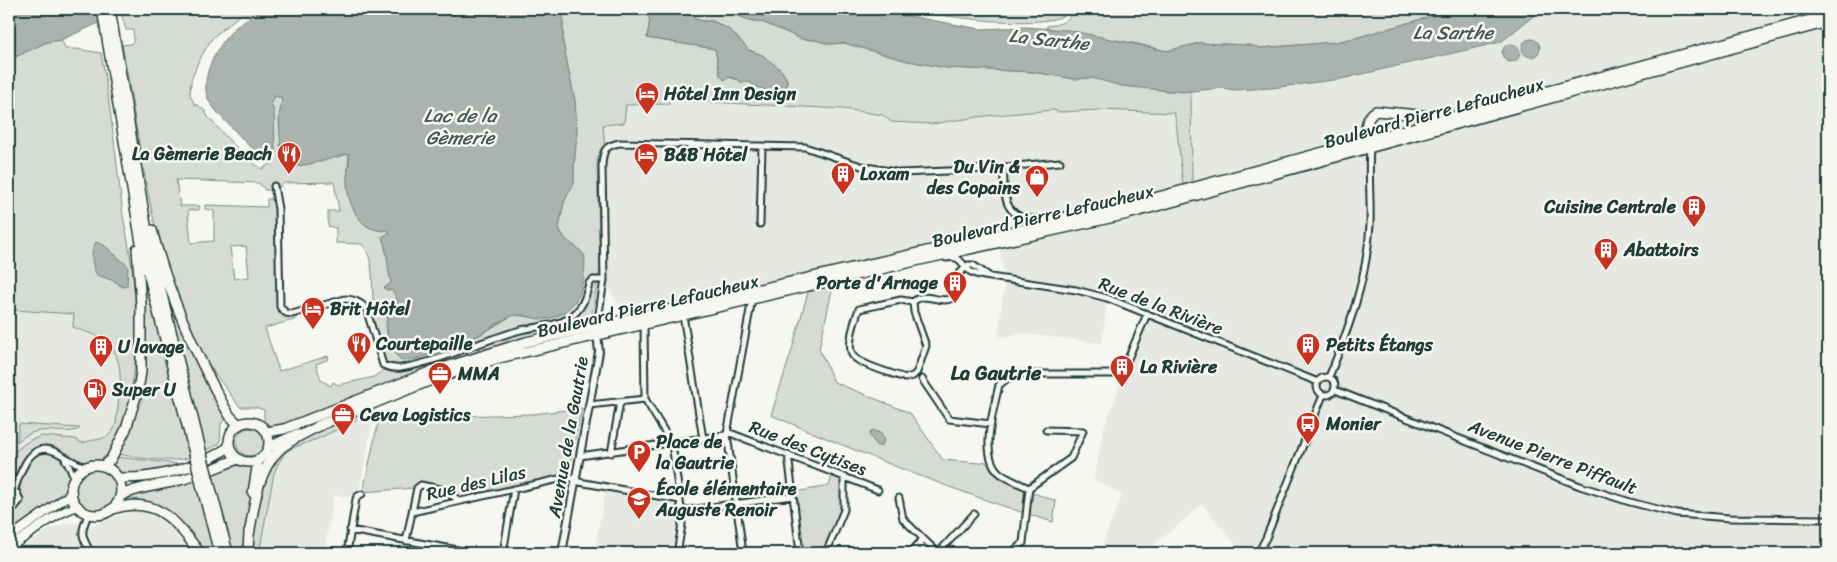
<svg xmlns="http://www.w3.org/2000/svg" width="1837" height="562" font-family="Sriracha,sans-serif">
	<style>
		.built { fill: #e6e8e4 }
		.green { fill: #d6dbd6; stroke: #7a8c85; fill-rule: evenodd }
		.water { fill: #aab3ae; stroke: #72847d }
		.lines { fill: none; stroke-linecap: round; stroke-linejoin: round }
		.minor-casing { stroke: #1f3d34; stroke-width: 9 }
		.tertiary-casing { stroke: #1f3d34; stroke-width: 10 }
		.secondary-casing { stroke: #1f3d34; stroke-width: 11 }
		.primary-casing { stroke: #1f3d34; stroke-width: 12 }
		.trunk-casing { stroke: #1f3d34; stroke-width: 12 }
		.minor { stroke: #f6f6f2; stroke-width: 5 }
		.tertiary { stroke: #f6f6f2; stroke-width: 6 }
		.secondary { stroke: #f6f6f2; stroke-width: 8 }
		.primary { stroke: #f6f6f2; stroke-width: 9 }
		.trunk { stroke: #f6f6f2; stroke-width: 9 }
		.trunk-bridge-casing { stroke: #1f3d34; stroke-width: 12; stroke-linecap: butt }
		.trunk-bridge { stroke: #f6f6f2; stroke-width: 9 }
		.labels { text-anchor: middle; stroke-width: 5; stroke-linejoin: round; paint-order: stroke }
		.poi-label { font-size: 18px; font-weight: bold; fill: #1f3d34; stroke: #f6f6f2; text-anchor: start }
		.street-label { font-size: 18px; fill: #1f3d34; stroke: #f6f6f2 }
		.water-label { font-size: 19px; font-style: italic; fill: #425a52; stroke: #f6f6f2 }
		.quarter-label { font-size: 20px; font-weight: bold; fill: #1f3d34; stroke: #f6f6f2 }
	</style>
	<rect width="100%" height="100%" fill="#f6f6f2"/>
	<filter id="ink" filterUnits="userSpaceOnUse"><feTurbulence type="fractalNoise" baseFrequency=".02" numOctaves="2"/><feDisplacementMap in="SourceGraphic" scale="10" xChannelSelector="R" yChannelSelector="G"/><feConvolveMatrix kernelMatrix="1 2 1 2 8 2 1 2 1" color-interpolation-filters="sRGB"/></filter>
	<g filter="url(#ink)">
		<path class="built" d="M1542,9H1828V553H1242L1233,541L1202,504L1145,553H1099L1122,495L1094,479L1104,427L1116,397L1120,380L1119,371L1124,368L1147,314L1107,299L1102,343L1019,333L1004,337L998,335L1005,280L997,235L624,314L604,280L605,149L603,125L624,123L625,105L669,104L670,100L843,109L883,115L892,122L930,124L985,116L1053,110L1060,112L1099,110L1174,113L1184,185L1192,182L1191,91L1222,88L1234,90L1272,88L1341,79L1501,42Z
			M13,310L74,314L73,327L103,339L115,351L119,359L125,387L122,420L109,448L45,442L26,448L9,484V321H12Z
			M375,409L360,487L353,497L334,496L324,553H257L272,472L283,453L293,447L322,433Z
			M606,490L634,496L636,498L673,503L676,507L678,523L672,553H594Z
			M143,510L161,516L175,532L189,553H14L48,530L64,524L71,523L91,526L122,514Z"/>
		<path class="green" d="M130,9H267L252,16L247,14H241L212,38L198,62L191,81L190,95L195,105H198L205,111L208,117C225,135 241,155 262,169L270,164L271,155L275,151L270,103L275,96L283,98L282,106L292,167L349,154L347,178L349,198L381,231L388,230L389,233L382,237C390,258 387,279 397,300C395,306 390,309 388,314C382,329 390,346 399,358H419L459,343L480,335L513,315L548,319L564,313L585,256L566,240L559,228L564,202L574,183V167L577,132L575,101L563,43V9H643L650,19L647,38L715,49L720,75L739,80L741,82H749L768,91L787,90V79L781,70L762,55L749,50L730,30L713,21H702L695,19L690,12L682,9H724L748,20L762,22L802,39L815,40L830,44L844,43L908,61L947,68L1033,72L1075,79L1092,78L1166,91H1191L1192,182L1183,185L1176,122L1174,113L1099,110L1060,112L1053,110L985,116L931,124L891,122L883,115L843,109L670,100L669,104L626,105L624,123L603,125L605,149L600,151L597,161L600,268L591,320L588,326L496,347L464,357L281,426L271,427L264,421V410L255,407H240C223,385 206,363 194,338C150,251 141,145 123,50L122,45L131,44L134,40L133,30H126L121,13ZM176,180L259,183L265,190C274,191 278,190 284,183L334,182L339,211H328V226L336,228V243L362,244C374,257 372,282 373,300L363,307L380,364L384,369L374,377L338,385L333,382L331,386L321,380L316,364L329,359L328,356L279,371L265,328L297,319L294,311L286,310L282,303L275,203L272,199H267V207L205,205V209L214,211V241L191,243L188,210H199L200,206H180ZM246,246L249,277L234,279L230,247Z
			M902,9H1072C1057,35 930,14 902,9Z
			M1076,9H1457L1355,38L1335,42L1261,48L1248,45L1199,43L1167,51L1138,44L1046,28L1047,26C1061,25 1068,21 1076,9Z
			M61,40L66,49H77L101,53C110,104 116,156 122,207C123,219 126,230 128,241C137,298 142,359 125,415C121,431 116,447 105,459C100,461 83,463 78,462C63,457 55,440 35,449C17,457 22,480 9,486V456L30,440L42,436L75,439L82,443C97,438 110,442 116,424C118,397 130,356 102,339C94,334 82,331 73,327L74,314L14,310L12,322L9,321V60L47,42Z
			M159,268L227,417L221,424L220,443L206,451Z
			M145,277L191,457C172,464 138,458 118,454L139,398L143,278Z
			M833,286L819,349L834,382L910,413L943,460L979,463L985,461C1000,486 1031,491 1056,501L1053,522C957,493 863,454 771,415L791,353L808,292Z
			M582,408L568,474L462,498L446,488L421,483L414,488L363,492L379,418L533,414Z
			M361,413L363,417L317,439L293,448L286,452L279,462L274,473L259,553H252L256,513L261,490L274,459L292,444Z
			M19,424L80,428C73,435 50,429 40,431C31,432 24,436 17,442Z
			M236 442a14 14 0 1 1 28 0a14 14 0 1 1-28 0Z
			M49,453L59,457L70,473L67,490L62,492L53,501L9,534V518L23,504C24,497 20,492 20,485C21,468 32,453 49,453Z
			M116,457L180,464V466L128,475H123L111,464Z
			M234,465L252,467L254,470L246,553H231L212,472Z
			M74 490a22 22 0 1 1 44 0a22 22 0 1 1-44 0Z
			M832,475L841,479V512L823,553H803L795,492L829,486Z
			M196,479L215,553H202L171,514L123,505L128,495L179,485Z"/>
		<path class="water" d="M20,9H130L61,40L47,42L9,60V14Z
			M267,9H563V43L575,101L577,132L574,167V183L564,202L559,228C565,244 578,245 584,255C587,261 582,287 580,293C573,307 558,320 541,319C532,319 521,312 512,316C501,320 492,328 482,333C470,340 415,363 403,360C397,359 394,351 391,346C387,337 386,326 388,316C389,310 395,307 397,300L393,291L387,290L384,288L391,283C387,267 388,252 382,237L389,233L388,230C359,235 346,201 347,178C347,170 350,163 349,154C332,157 298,171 284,164L281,154L279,118L282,98L275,96L271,103L274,111L275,151L271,155C257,156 246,143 237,133C228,123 216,113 209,101C197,78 220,41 237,26C245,19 257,13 267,9Z
			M643,9H682L690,12L695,19L702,21H713L730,30L749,50L762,55L781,70L787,79L786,92L781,94L778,91C768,91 757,89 749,82H740L739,80L730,77L724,80L720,75L715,49L647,38L650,19Z
			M724,9H870L980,29L1025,27L1068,30L1167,51L1199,43L1248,45L1261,48L1335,42L1355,38L1457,9H1469L1474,16L1487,9H1542L1501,42L1341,79L1272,88L1234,90L1222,88L1183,92L1121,86L1092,78L1075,79L1033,72L947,68L908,61L844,43L830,44L815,40L802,39L762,22L748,20Z
			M1522 48a9 9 0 1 1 18 0a9 9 0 1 1-18 0Z
			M1502 53a9 9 0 1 1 18 0a9 9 0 1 1-18 0Z
			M96,242L104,245L128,266L127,286L123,287L114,281L97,275C91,265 90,251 96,242Z
			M872,430L881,433L884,440L882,446H877L869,435Z"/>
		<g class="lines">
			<defs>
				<path id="minor" d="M1004,167C1004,176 1003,186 1005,194C1010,230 1048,218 1072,214
					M274,186L278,209L280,307L286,313L292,314L345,299C353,299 360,302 366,308L383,365C390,368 394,369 401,368C443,361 481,340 521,330C537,326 555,327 569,318C582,310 586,297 589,283L593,280H604
					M760,224L762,146
					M946,258C962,255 960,264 971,272C975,274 979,275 984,276L1076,290L1107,298L1318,382
					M913,302L901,300L859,309C855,319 846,347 853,356C862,366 892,373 905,378L913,376L917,372L926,346L914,312L913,302C925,290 940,305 953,298L960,273L968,265H973L989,276
					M683,315L703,439
					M644,324L645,399L672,444L681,508L682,525L677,553
					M597,326L604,280L602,166C603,151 604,146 619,143L805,147L861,166L901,173L971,170L1060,162
					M1317 386a9 9 0 1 1 18 0a9 9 0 1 1-18 0Z
					M1329,377C1349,328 1367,279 1370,225C1371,199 1368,174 1370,148
					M922,379L949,419L991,424
					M1335,390L1580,486L1630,502L1677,514L1730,518L1828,519
					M589,405L645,399
					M1046,430L1083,431L1071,458L1029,488C1020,484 1010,480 1001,474C978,457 994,409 999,385L1008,378L1019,374H1113L1124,368L1147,314
					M611,453L620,402
					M788,454L800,553
					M580,456L725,435L730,433L878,490
					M65,459L75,478
					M14,491C20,474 29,439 56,452C67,457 75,465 88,467
					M9,492L17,493L20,500L15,507H9
					M899,498L903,519L938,553
					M682,511L793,496
					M412,512L568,477L576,479L579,482L680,500
					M89,513C80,532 81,536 91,553
					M350,530L474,553
					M406,541L417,488L421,485L444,490L460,501
					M919,544L929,553
					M939,552L974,514
					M347,553L356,499L358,496L362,494
					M503,553L514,489
					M743,553L727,434L752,299
					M826,553L844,510V477
					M910,553L923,539
					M1011,553L1023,543L1029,488
					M1258,553L1266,538L1323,395"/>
				<path id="tertiary" d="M562,553L599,352L597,333"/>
				<path id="secondary" d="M9,538L72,493
					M9,547C32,534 52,514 78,506"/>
				<path id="primary" d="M1368,144C1365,132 1364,118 1376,111L1440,117
					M229 442a20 20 0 1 1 40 0a20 20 0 1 1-40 0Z
					M318,426L429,381L499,358L920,260L1128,214L1828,22
					M267,432L284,429L427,373L526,342L1125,206L1828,15
					M269,447L297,434
					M71 490a25 25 0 1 1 50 0a25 25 0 1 1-50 0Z
					M118,478C154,479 199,468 229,447
					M120,496C139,486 160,486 180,480C200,475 219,466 238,459"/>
				<path id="trunk" d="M102,9L142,249L194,453
					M110,9L149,243L201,450
					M152,230C168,293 193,349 224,406L230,416L239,425
					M103,466L111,459L126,429L138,390L141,372V304L137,249
					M209,481L228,553
					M201,484L219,553
					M253,493L258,461
					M110,510C156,494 175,520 200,553
					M249,535C254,508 257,472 278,451C290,439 310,431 325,423
					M248,553L249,531"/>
			</defs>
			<use href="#minor" class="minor-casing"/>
			<use href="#tertiary" class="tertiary-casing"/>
			<use href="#secondary" class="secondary-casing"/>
			<use href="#primary" class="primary-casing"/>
			<use href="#trunk" class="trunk-casing"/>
			<use href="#minor" class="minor"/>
			<use href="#tertiary" class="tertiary"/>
			<use href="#secondary" class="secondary"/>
			<use href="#primary" class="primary"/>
			<use href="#trunk" class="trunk"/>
			<defs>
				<path id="trunk-bridge" d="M201,450L209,481
					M194,453L201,484"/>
			</defs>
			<use href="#trunk-bridge" class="trunk-bridge-casing"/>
			<use href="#trunk-bridge" class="trunk-bridge"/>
		</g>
	</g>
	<defs>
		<symbol id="hotel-pin" viewBox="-11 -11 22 30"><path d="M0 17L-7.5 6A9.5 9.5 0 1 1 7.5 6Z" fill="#c8321e" stroke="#f6f6f2"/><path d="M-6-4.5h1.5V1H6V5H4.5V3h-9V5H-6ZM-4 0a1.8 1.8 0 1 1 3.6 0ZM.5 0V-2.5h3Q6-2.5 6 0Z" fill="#fff"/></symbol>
		<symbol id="restaurant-pin" viewBox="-11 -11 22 30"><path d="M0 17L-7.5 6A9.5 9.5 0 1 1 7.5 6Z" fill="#c8321e" stroke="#f6f6f2"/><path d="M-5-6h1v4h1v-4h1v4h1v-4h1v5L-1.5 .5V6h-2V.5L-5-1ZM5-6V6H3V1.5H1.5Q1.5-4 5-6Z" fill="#fff"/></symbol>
		<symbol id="building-pin" viewBox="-11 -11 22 30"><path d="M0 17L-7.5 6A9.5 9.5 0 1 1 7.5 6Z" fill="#c8321e" stroke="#f6f6f2"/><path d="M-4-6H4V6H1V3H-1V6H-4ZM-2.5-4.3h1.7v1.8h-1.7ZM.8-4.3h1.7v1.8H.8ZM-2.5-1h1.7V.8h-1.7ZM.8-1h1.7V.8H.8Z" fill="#fff"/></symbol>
		<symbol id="shop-pin" viewBox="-11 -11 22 30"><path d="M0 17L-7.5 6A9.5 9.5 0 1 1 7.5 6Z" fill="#c8321e" stroke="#f6f6f2"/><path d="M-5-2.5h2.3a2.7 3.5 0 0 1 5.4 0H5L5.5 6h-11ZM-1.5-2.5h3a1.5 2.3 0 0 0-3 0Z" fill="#fff"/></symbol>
		<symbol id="office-pin" viewBox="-11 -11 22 30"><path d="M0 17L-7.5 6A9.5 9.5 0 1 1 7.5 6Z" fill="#c8321e" stroke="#f6f6f2"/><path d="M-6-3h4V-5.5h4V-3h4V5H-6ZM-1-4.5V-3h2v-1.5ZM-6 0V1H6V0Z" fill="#fff"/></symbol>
		<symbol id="fuel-pin" viewBox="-11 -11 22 30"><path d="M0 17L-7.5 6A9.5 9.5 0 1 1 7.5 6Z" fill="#c8321e" stroke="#f6f6f2"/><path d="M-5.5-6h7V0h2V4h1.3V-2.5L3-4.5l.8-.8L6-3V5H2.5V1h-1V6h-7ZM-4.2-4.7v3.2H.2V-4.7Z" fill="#fff"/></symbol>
		<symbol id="bus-pin" viewBox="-11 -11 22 30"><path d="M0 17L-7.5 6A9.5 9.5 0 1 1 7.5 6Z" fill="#c8321e" stroke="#f6f6f2"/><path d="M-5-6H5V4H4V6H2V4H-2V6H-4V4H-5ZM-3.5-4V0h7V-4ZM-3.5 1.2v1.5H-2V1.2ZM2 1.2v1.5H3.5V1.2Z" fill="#fff"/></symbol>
		<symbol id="parking-pin" viewBox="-11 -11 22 30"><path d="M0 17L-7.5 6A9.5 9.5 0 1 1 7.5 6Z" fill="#c8321e" stroke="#f6f6f2"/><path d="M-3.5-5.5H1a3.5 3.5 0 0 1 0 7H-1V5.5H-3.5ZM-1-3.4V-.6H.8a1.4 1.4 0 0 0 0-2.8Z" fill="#fff"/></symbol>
		<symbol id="school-pin" viewBox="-11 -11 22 30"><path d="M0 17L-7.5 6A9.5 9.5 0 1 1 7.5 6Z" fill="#c8321e" stroke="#f6f6f2"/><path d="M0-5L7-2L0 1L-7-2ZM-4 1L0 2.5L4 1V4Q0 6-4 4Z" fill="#fff"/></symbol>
	</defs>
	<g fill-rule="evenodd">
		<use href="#hotel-pin" x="633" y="80" width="28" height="38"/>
		<use href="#restaurant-pin" x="275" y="140" width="28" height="38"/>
		<use href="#hotel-pin" x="632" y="141" width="28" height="38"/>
		<use href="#building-pin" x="829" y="160" width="28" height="38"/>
		<use href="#shop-pin" x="1023" y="163" width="28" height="38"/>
		<use href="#building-pin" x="1680" y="193" width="28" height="38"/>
		<use href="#building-pin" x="1592" y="236" width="28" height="38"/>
		<use href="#building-pin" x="941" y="269" width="28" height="38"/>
		<use href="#hotel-pin" x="299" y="295" width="28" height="38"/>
		<use href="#restaurant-pin" x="345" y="330" width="28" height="38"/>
		<use href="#building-pin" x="1294" y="331" width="28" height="38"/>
		<use href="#building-pin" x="87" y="333" width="28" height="38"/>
		<use href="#building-pin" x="1108" y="353" width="28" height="38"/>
		<use href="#office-pin" x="426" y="360" width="28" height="38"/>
		<use href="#fuel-pin" x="81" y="376" width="28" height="38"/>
		<use href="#office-pin" x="329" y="401" width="28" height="38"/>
		<use href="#bus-pin" x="1294" y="410" width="28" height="38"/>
		<use href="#parking-pin" x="625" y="438" width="28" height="38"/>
		<use href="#school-pin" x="625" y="485" width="28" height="38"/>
	</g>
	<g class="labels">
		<g class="poi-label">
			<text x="664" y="100">Hôtel Inn Design</text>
			<text x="272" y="160" text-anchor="end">La Gèmerie Beach</text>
			<text x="664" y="161">B&amp;B Hôtel</text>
			<text x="1020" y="173" text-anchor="end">Du Vin &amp;<tspan x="1020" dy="21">des Copains</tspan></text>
			<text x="860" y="180">Loxam</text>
			<text x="1676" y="213" text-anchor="end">Cuisine Centrale</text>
			<text x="1624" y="256">Abattoirs</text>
			<text x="938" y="289" text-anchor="end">Porte d'Arnage</text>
			<text x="330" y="315">Brit Hôtel</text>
			<text x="376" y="350">Courtepaille</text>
			<text x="1326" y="351">Petits Étangs</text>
			<text x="118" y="353">U lavage</text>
			<text x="1140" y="373">La Rivière</text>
			<text x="458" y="380">MMA</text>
			<text x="112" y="396">Super U</text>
			<text x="360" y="421">Ceva Logistics</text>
			<text x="1326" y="430">Monier</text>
			<text x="656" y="448">Place de<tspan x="656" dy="21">la Gautrie</tspan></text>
			<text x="656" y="495">École élémentaire<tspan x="656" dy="21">Auguste Renoir</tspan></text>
		</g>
		<g class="street-label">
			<text transform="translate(1434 113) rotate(-15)" y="6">Boulevard Pierre Lefaucheux</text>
			<text transform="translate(1043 216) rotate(-13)" y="6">Boulevard Pierre Lefaucheux</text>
			<text transform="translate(648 306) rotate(-13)" y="6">Boulevard Pierre Lefaucheux</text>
			<text transform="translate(1161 306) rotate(21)" y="6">Rue de la Rivière</text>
			<text transform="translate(568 437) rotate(-80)" y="6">Avenue de la Gautrie</text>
			<text transform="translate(808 448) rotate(21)" y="6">Rue des Cytises</text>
			<text transform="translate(1553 457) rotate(21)" y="6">Avenue Pierre Piffault</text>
			<text transform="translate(476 483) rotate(-13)" y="6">Rue des Lilas</text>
		</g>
		<g class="water-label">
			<text x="1453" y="39">La Sarthe</text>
			<text transform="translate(1049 39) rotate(6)" y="7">La Sarthe</text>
			<text x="460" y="122">Lac de la<tspan x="460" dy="22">Gèmerie</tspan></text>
		</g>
		<g class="quarter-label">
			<text x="996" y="380">La Gautrie</text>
		</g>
	</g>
	<rect width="1837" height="562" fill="none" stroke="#f6f6f2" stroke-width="30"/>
	<rect x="15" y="15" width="1807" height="532" fill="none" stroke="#1f3d34" stroke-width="2" filter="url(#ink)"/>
</svg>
